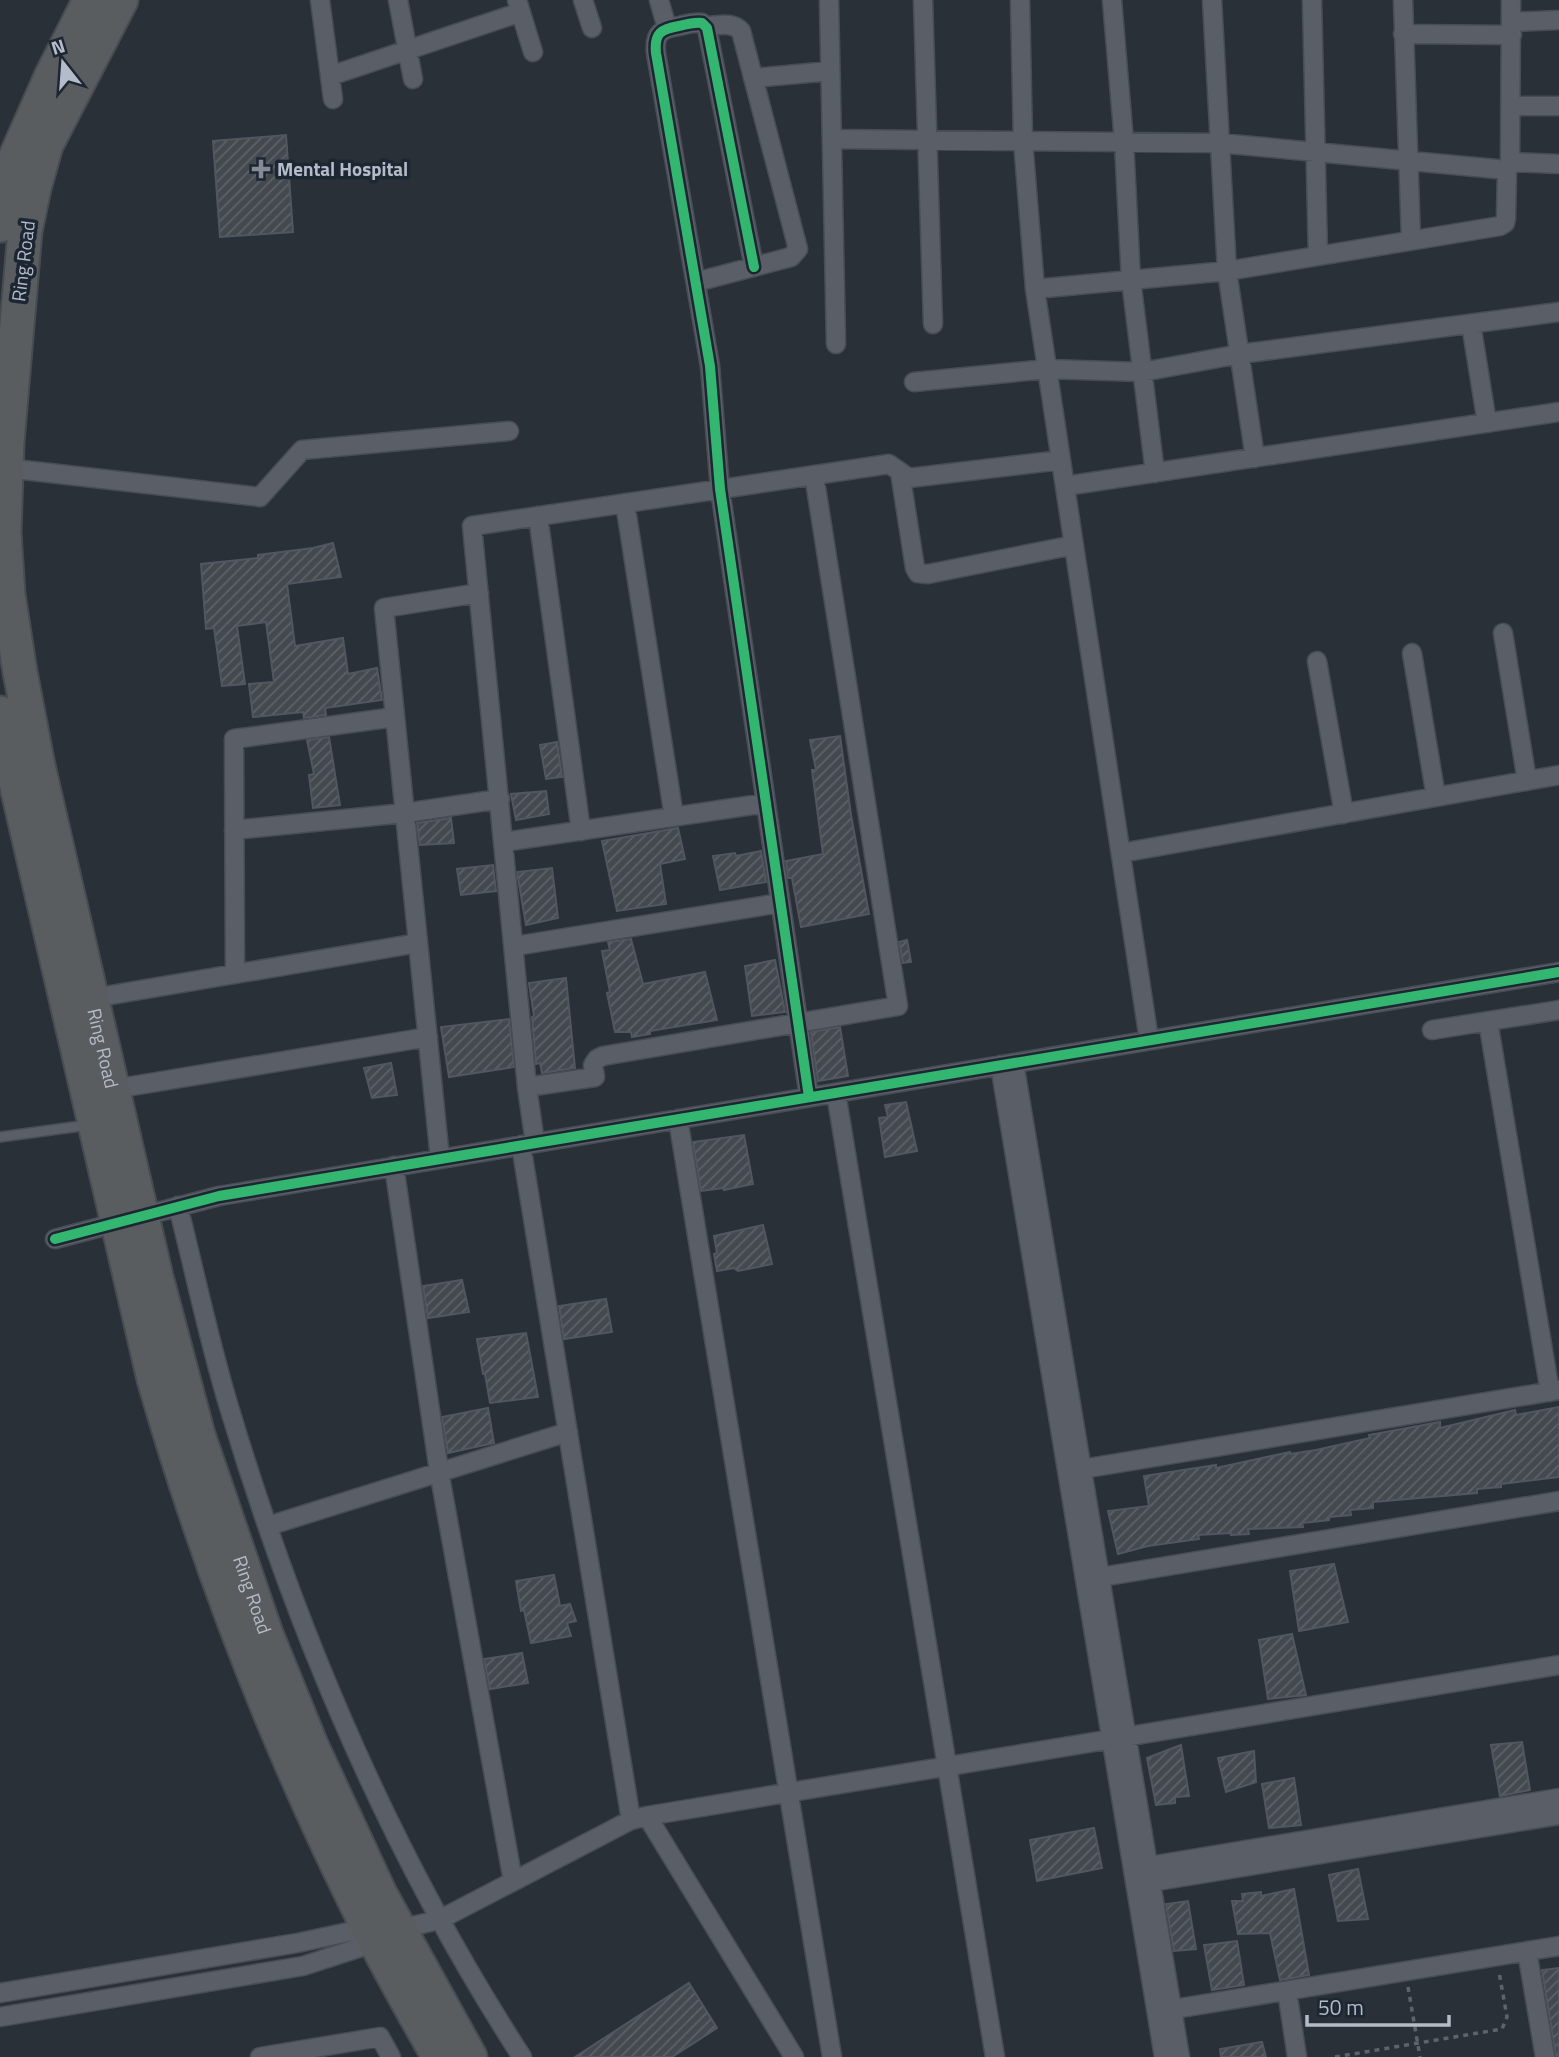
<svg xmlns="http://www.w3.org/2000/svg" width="1559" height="2057" font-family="'Titillium Web',sans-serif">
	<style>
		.building { fill: url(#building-hatch); stroke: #52575f; stroke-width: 2 }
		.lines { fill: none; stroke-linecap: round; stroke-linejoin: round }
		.lane-casing { stroke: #484c53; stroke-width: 12 }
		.street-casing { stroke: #484c53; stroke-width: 21 }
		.highway-casing { stroke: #474c53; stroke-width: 37 }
		.path { stroke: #5d636a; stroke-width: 3.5; stroke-dasharray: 5 5; stroke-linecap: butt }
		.lane { stroke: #5a5e66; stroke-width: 9 }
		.street { stroke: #5a5e66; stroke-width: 18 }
		.highway { stroke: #5a5d60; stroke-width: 33 }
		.cycleway-casing { stroke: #1d2633; stroke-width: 15 }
		.cycleway { stroke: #33b770; stroke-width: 10 }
		.poi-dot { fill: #848b96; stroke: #1d2633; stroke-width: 2.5 }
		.labels { text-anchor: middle; stroke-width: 7; stroke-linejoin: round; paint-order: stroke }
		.poi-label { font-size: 19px; font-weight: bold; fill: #b4bcc9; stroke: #1d2633; text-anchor: start }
		.street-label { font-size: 19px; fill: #b4bcc9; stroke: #1d2633 }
	</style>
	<defs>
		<pattern id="building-hatch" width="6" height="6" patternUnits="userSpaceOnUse" patternTransform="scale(1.75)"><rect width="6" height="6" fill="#444950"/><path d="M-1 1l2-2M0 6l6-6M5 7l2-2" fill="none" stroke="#5d6168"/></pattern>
	</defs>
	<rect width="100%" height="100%" fill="#2a3038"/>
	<path class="building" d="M286,135L293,232L220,237L213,141Z
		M333,543L341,577L287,584L295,646L343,638L348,674L377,668L382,700L325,708L326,715L304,718L303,712L253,717L249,684L274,682L266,622L237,626L245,684L222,686L214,628L206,629L201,564L258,558V555L313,548Z
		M840,736L851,815L869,914L801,927L792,878H788L786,861L823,854L812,770H816L810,740Z
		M329,737L340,805L313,808L309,775L314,774L307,740Z
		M557,742L562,777L546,779L540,745Z
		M546,791L549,814L516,820L511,794Z
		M451,818L454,843L420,845L417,823Z
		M678,828L685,859L660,864L666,904L617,911L602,841Z
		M761,851L766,882L720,890L713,856L735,853L736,856Z
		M493,865L496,891L461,895L457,869Z
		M552,868L558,918L526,925L517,872Z
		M631,939L643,984L705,972L717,1020L650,1031V1034L632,1037L631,1032H615L607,993L610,992L602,951L610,950L608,942Z
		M907,940L911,962L903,963L899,942Z
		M775,960L785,1012L752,1016L745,966Z
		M566,978L575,1068L542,1073L540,1063L536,1064L532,1017L534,1016L529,983Z
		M509,1019L514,1067L449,1077L441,1027Z
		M840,1027L848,1076L818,1081L811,1032Z
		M391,1063L397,1095L372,1098L364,1068Z
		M906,1102L917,1151L885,1157L879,1118L888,1117L885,1105Z
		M744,1135L753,1184L724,1190V1188L701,1191L693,1142Z
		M763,1225L772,1264L738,1271L734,1268L717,1271L714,1254L717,1253L714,1236Z
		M462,1280L469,1312L428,1318L423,1286Z
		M606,1299L612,1332L564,1339L559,1306Z
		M526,1333L538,1397L490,1403L485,1374H483L477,1339Z
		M1559,1407V1477L1501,1484V1487L1477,1489V1493L1373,1502V1508L1350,1510L1351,1515L1329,1517V1520L1302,1523L1303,1527L1248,1529L1249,1534L1231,1535V1533L1198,1535L1199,1539L1148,1546L1118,1554L1108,1511L1149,1506L1144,1476L1216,1465V1468L1290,1452V1454L1316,1450L1370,1438L1369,1435L1440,1422V1428L1515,1410L1516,1415Z
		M488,1408L494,1443L448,1453L442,1417Z
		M1334,1564L1348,1622L1299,1631L1290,1571Z
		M554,1575L560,1606L570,1604L576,1621L567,1623L571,1636L531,1643L524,1610L521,1611L516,1581Z
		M1292,1634L1306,1695L1268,1699L1259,1640Z
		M522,1653L528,1683L490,1689L484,1659Z
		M1522,1742L1530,1790L1500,1796L1491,1745Z
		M1181,1745L1189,1796L1175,1797V1803L1156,1805L1147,1758Z
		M1254,1751L1256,1782L1226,1792L1218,1758Z
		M1294,1778L1301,1825L1269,1828L1262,1784Z
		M1094,1828L1102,1868L1037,1881L1030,1840Z
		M1358,1869L1368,1919L1338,1921L1329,1875Z
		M1294,1889L1309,1975L1280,1980L1270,1933L1238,1934L1232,1901H1243L1242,1894L1261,1892V1896Z
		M1188,1901L1196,1949L1174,1951L1166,1904Z
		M1237,1941L1244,1985L1212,1990L1204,1945Z
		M1559,1968V2057H1556L1542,1970Z
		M689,1983L717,2028L672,2057H575Z
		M1262,2042L1266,2057H1221L1220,2049Z"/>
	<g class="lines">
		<defs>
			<path id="lane" d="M0,1137L88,1125"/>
			<path id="street" d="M320,0L333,99
				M398,0L413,79
				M517,0L533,52
				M583,0L592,28
				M659,0L667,28
				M829,0L836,344
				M923,0L933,324
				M1020,0L1023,141L1035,289
				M1112,0L1124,142L1131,280L1155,473
				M1312,0L1318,256
				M1403,0L1411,240
				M1511,22L1559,20
				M1403,34L1512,35
				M330,76L521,12
				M753,78L830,71
				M1512,106H1559
				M832,139L1220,143L1507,170L1510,162L1511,0
				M1510,162L1559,164
				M754,267L707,28L702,23C694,22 687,24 679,26C661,29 654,33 656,53L710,366L720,489L809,1097
				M696,282L791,257L798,249L741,31C732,21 717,26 705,26
				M1471,324L1487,423
				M914,382L1047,369L1142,372L1240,354L1559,312
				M1255,458L1227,271L1500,226L1505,223L1506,218L1507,170
				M6,468L260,497L302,450L509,431
				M900,472L915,568L918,573L928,574L1074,545
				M1065,486L1559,412
				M625,503L674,817
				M538,516L581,831
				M1503,633L1527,781
				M1412,653L1436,797
				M1317,661L1344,814
				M234,830L405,813L500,799
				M504,842L766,803
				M1121,853L1559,775
				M515,946L780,903
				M235,974L234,739L395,717
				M93,998L418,943
				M1488,1021L1550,1392
				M1432,1030L1559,1010
				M1149,1040L1035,289L1227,271L1212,0
				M1014,1063L1180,2057
				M1000,1065L1164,2057
				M527,1087L595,1077L593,1065L597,1059L603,1056L898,1006L814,475
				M114,1089L428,1037
				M836,1093L995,2057
				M678,1119L832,2057
				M535,1143L527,1087L472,526L889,464L909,478L1061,460
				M521,1145L631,1820
				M440,1159L384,608L479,593
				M394,1166L439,1471L513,1881
				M178,1206C195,1273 209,1341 229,1407C297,1634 393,1858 522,2057
				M55,1239L219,1196L1559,972
				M1070,1471L1559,1390
				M268,1526L568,1432
				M1089,1579L1559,1501
				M647,1816L794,2057
				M1138,1868L1559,1798
				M1139,1884L1559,1815
				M399,1929L439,1920L631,1820L647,1816L1559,1665
				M1527,1951L1545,2057
				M1287,1991L1297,2057
				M0,1993L297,1943L372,1927
				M1162,2011L1559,1946
				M0,2017L303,1966L380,1941
				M260,2057L380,2037L391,2057"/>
			<g id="highway">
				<path id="s1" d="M121,0L46,145L34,188L25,231L7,442L4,533L8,595L20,672L38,766L156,1277L198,1435L266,1634L311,1745L380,1894L470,2057"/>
				<path d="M0,225L14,161L52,75L90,0"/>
				<path d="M0,713L154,1379C206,1559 273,1735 356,1903C381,1955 410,2006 439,2057"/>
			</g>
		</defs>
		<use href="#lane" class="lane-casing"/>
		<use href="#street" class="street-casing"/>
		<use href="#highway" class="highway-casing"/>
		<path class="path" d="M1408,1987L1420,2057
			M1335,2057L1502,2029L1507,2017L1499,1972"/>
		<use href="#lane" class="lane"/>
		<use href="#street" class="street"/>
		<use href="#highway" class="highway"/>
		<defs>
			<path id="cycleway" d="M754,267L707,28L702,23C694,22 687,24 679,26C661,29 654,33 656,53L710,366L720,489L809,1097
				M55,1239L219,1196L1559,972"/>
		</defs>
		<use href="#cycleway" class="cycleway-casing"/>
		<use href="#cycleway" class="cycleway"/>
	</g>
	<path class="poi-dot" d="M257.5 158.5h7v7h7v7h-7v7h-7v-7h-7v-7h7z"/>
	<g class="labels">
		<g class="poi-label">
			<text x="277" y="176">Mental Hospital</text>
		</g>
		<g class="street-label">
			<text transform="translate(23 261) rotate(-83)" y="7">Ring Road</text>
			<text dy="7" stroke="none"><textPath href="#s1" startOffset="1080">Ring Road</textPath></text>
			<text dy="7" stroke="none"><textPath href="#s1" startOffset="1647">Ring Road</textPath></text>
		</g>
	</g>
	<g transform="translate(63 63) rotate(343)" stroke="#1d2633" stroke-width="5" paint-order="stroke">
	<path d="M0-5L12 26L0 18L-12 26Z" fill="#b4bcc9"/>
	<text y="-10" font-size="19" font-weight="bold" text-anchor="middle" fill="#b4bcc9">N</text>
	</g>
	<path d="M1307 2015v10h142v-10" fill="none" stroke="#b4bcc9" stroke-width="3.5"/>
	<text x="1318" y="2015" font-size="21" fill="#b4bcc9" stroke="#1d2633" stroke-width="5" paint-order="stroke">50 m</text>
</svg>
